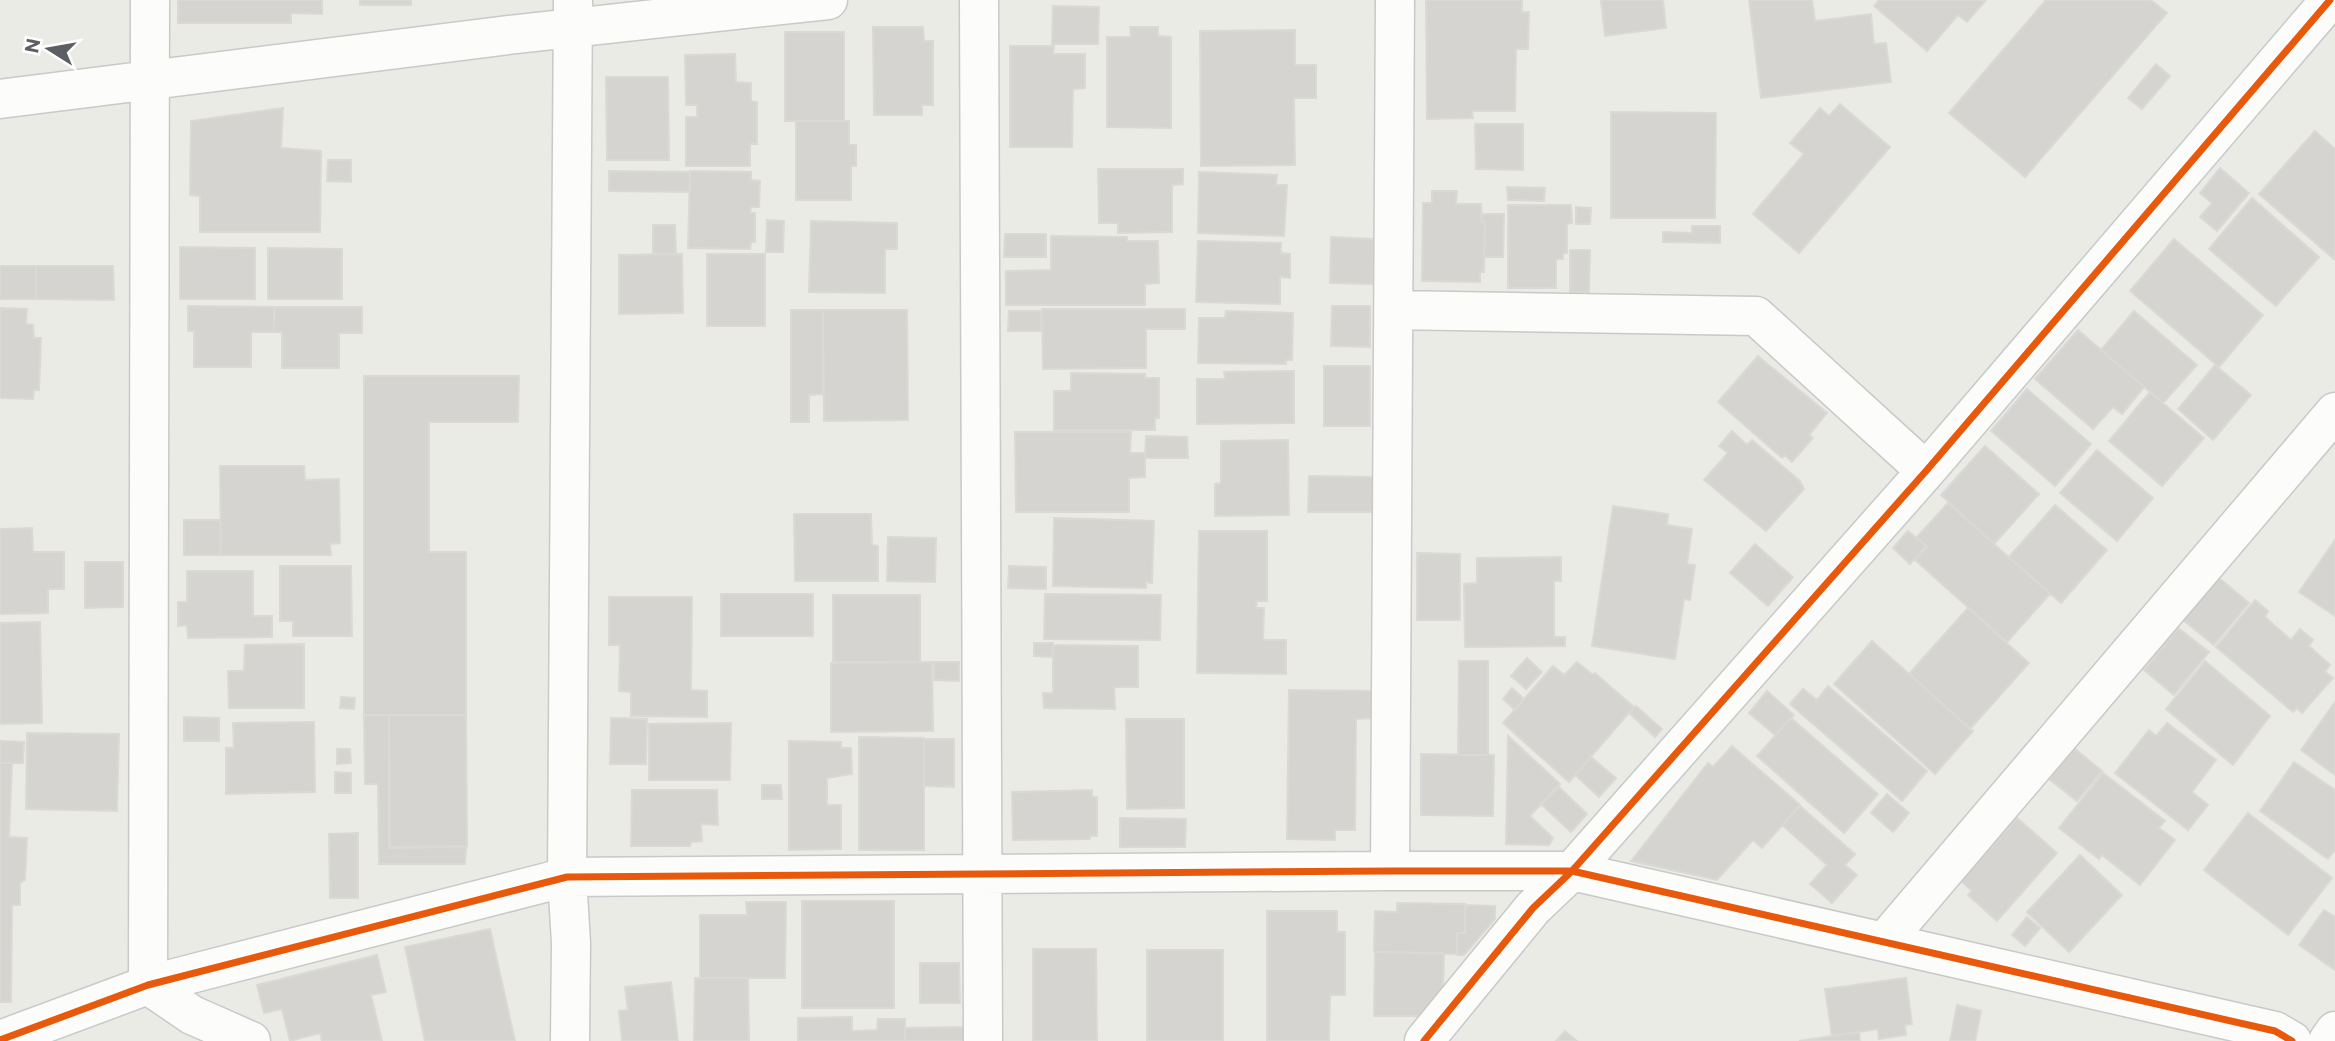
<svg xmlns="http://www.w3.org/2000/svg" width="2335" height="1041" font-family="Commissioner,sans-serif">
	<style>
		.building { fill: #d5d4d1; stroke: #dad9d5; stroke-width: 2 }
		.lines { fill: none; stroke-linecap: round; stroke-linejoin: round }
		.minor-casing { stroke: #c8c9c8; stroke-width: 41 }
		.minor { stroke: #fcfcfb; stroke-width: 38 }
		.cycleway-casing { stroke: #fff; stroke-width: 11 }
		.cycleway { stroke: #e8590c; stroke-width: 7 }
	</style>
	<rect width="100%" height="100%" fill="#ebebe6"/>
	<path class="building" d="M178,0H322V14L291,13V23H178Z
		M360,0H411V5H360Z
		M1426,0H1522V12H1529L1528,49H1516L1515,111H1472L1473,118L1427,119Z
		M1601,0H1663L1666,28L1605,36Z
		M1749,0H1812L1815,21L1871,14L1874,44L1886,43L1891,82L1761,98Z
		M1879,0H1986L1967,22L1958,15L1927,51L1874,6Z
		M2046,0H2151L2167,13L2025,177L1949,113Z
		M1053,6L1099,7L1098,44H1052Z
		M873,27H923L924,41H933V105H922V115H874Z
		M1130,27H1158V36L1171,37V128L1107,127V37H1131Z
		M1295,30V65H1316V98H1294L1295,165L1201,166L1200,31Z
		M785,32H844V121H785Z
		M1010,46H1054L1053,54H1085V88L1073,89L1072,147H1010Z
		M735,54L736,82L751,83V101L757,102V144H750V166H686V117H697V105H686L685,55Z
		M2156,64L2170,76L2142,109L2128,98Z
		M606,77H668L669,160H607Z
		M1840,104L1890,147L1799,253L1753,214L1804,154L1790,143L1820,108L1829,116Z
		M283,108L281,148L321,151L320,232H200V196L190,195L191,121Z
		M1611,112L1716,113L1715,218H1611Z
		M796,121H849V145H856V166H851V200H796Z
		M1475,124H1523V170L1476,169Z
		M2315,131L2335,149V260L2259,194Z
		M328,160H351V182L327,181Z
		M2220,168L2249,193L2217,231L2200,217L2212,203L2200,193Z
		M1098,169H1183V184L1172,185V232L1118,233V223H1099Z
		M609,171L690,172V192L609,191Z
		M690,171L751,172V180L760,181L759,207H751L750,213H755V242H751L750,249L688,248Z
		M1199,172L1277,175L1276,185H1287L1284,236L1198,233Z
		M1507,187L1545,188L1544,201L1508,200Z
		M1432,191H1457L1456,204H1481L1482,222H1485L1484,272H1480V282L1422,281L1423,203H1432Z
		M2252,198L2319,257L2276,306L2209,249Z
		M1508,205H1571L1572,223L1567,224V253H1563V259H1556V288H1508Z
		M1576,207L1591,208L1590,224H1576Z
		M1481,214H1504L1503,257H1484L1485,222H1482Z
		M767,220L784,221L783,252H766Z
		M811,221L897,223V249H885V293L809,292Z
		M653,225H675L676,254H653Z
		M1692,226H1720V243L1663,242V232L1692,233Z
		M1005,234H1046V257H1004Z
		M1051,236L1127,237V241H1158L1159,283L1145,284V305H1006V271L1051,270Z
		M1331,237L1374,239L1373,284L1330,283Z
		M2174,239L2263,315L2219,367L2130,291Z
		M1198,241L1281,243V253L1290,254V278L1280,277V304L1196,302Z
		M180,247L255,248V299H180Z
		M268,248L342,249V299H268Z
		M1570,250H1590L1589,292H1570Z
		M682,254L683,313L619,314V255Z
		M707,254H765V326H707Z
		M0,266H36V299H0Z
		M36,266H113L114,300L36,299Z
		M188,306L274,307V332H251V367H194V331H188Z
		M1332,306H1370V347L1331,346Z
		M275,307H362V333H339V368H282V332H274Z
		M0,308L27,309L26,324L33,325L34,338H41L39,390H34L33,399L0,398Z
		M1042,309H1185V329H1146V368L1043,369Z
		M791,310H823V394L809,395V422H791Z
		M823,310H907L908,420L824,421Z
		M1009,311H1041V331H1008Z
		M1226,311L1293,313L1292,360H1286V364L1198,363L1199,318H1225Z
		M2134,311L2197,365L2163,403L2101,350Z
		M2078,330L2144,387L2122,414L2113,407L2093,429L2035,379Z
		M1758,356L1827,413L1809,435L1813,438L1792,462L1785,455L1782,458L1718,402Z
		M2215,365L2251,395L2213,440L2178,409Z
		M1324,366H1370V426H1324Z
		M1294,371V423L1197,424V379H1225L1224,372Z
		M1071,373L1145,374V378H1159V418H1155V430H1054V391H1071Z
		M364,376H519L518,422H429V552H466V715H364Z
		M2027,389L2091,444L2055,486L1991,431Z
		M2150,392L2204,438L2162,486L2109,441Z
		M1732,431L1747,445L1752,440L1800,481L1804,489L1766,531L1704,480L1728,453L1719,446Z
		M1015,432H1131L1130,453H1145V477L1129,478V512H1016Z
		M1146,436L1187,437L1188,458H1145Z
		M1288,440L1289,515L1215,516V484L1221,483V441Z
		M1985,446L2039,494L1994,544L1941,495Z
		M2097,450L2153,498L2117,541L2060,493Z
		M220,466H304L305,480L339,479L340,543L330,544L331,555H221Z
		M1309,476L1374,477V512H1308Z
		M1948,503L2050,594L2007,642L1915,560L1927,547L1917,537Z
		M2055,505L2107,550L2061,603L2009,557Z
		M1613,506L1668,514L1667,525L1692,529L1687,564L1695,565L1690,600L1684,599L1675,659L1592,646Z
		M794,514H871L872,545L878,546V581H795Z
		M1054,518L1154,521L1152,583L1146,582V588L1053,586Z
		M184,520H220L221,555H184Z
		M32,528L33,552H64V589H48V613L0,614V529Z
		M1199,531H1267V601H1257L1256,608H1264L1263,640H1286V674L1197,673Z
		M1908,531L1926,546L1910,564L1893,548Z
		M888,537L936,538L935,582L887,581Z
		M2335,540V616L2299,592Z
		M1755,544L1793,577L1768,606L1730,573Z
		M1417,553L1460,554V620H1417Z
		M1561,557V581H1554V637H1565V646L1465,647L1464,584L1477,583V558Z
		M85,562H123V607L85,608Z
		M280,566H351L352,636H293V621H280Z
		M1009,566L1046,567V589L1008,588Z
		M187,571H253V616H272V637L188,638L187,625L178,626V602H187Z
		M2219,578L2249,603L2214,645L2183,620Z
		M721,594H813V636H721Z
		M1045,594L1161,595L1160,640L1044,639Z
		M833,595H920V662H833Z
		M609,597H692L691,690L707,691V717L631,716V692L619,691L620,645H609Z
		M2255,600L2268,611L2265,617L2291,640L2300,629L2313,640L2309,646L2330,665L2325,672L2333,678L2302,713L2297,708L2293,712L2216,647Z
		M1968,608L2029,663L1970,729L1909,674Z
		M40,622L42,723L0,724V623Z
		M2178,628L2209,652L2174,695L2144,670Z
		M1872,641L1973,731L1935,774L1834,684Z
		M1034,643H1053L1052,657L1034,656Z
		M304,644V708H229L228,671H244L245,645Z
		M1053,645L1138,646V687H1114L1115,709L1044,708L1043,693H1053Z
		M1527,658L1542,672L1526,689L1511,676Z
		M1459,661H1488V755H1458Z
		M2205,661L2270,716L2233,765L2166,709Z
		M932,662L933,731L831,732V663Z
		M934,662H959V681L934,680Z
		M1577,662L1593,675L1595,673L1634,707L1569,782L1503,723L1553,666L1564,675Z
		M1828,686L1927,771L1902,801L1790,704L1803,689L1817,700Z
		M1512,688L1524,699L1515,710L1503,699Z
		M1289,690L1372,691L1371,718L1356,719L1355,830H1335V840L1287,839Z
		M1767,691L1794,715L1775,735L1749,713Z
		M341,697L355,698L354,709L340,708Z
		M2335,702V775L2301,750Z
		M1636,706L1662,729L1655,737L1629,713Z
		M364,715H389V848L466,847L465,864H379L378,784H365Z
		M389,715H466L467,846L390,847Z
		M184,717L219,718V741H184Z
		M611,718L647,719L646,764H610Z
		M1791,718L1878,794L1844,833L1757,756Z
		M1126,719H1184V808L1127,809Z
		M314,722L315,792L226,794V748H234L233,723Z
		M731,723L730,780H649V724Z
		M2167,723L2216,760L2192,792L2208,805L2188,830L2115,773L2149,730L2156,736Z
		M27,733L119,734L117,811L26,809Z
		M1508,736L1560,784L1530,816L1553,838L1549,845L1506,844Z
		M859,737L924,738V850H859Z
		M924,739H954V787L924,786Z
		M0,741L24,742L23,763H0Z
		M789,741L841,742V748H851L852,774L827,778V805H841V849L789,850Z
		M1732,746L1800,805L1762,848L1753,840L1717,880L1631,861L1708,763L1713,767Z
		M2074,748L2102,771L2077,801L2049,779Z
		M337,749H350L351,763L337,764Z
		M1421,754L1494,755L1493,816L1421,815Z
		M1591,757L1616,778L1599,797L1575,775Z
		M2294,762L2335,790V850L2328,859L2260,811Z
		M0,763H12L9,837L27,838L25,880L20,883V905H12L11,1002H0Z
		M335,772L351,773V793H335Z
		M2103,773L2165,821L2159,828L2175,840L2140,885L2102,855L2099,859L2059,828Z
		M762,785H781L782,799H762Z
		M1559,787L1587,814L1571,832L1541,804Z
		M632,790H717L718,825L701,824L702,841L691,842L690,846H631Z
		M1092,790V797H1097V836H1090V839L1013,840L1012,792Z
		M1887,794L1909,813L1893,832L1871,813Z
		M1800,806L1855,854L1845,865L1857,875L1832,903L1810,884L1827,865L1782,825Z
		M2248,813L2332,878L2288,935L2204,870Z
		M1120,818L1186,819L1185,847H1120Z
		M2017,818L2057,853L1997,921L1968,895L1972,891L1961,881Z
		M358,833V898H330L329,834Z
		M2080,855L2122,895L2069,952L2027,912Z
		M802,901H894V1008H802Z
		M746,902H786L785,978H700V915H747Z
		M1397,903L1465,904V933H1457V954L1374,952L1375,911L1397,912Z
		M1465,905L1495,906V919L1464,955H1457V933H1465Z
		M2324,910L2335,917V970L2299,945Z
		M1267,911H1337V932H1345V995H1330L1329,1041H1267Z
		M2027,917L2040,928L2025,946L2012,935Z
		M490,929L515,1041H425L405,947Z
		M1033,949H1096L1097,1041H1033Z
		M1147,950H1223V1041H1147Z
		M1375,952L1444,953L1443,989L1420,1016H1374Z
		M377,955L386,992L371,995L382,1041H322L320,1033L290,1041L282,1009L264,1013L257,985Z
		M920,963H959L960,1003H920Z
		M695,978H748L749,1041H694Z
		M1906,978L1912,1024L1905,1025L1906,1035L1879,1039L1878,1029L1832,1036L1825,989Z
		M671,982L678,1041H622L619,1011L628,1010L625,987Z
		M1957,1005L1981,1011L1975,1041H1950Z
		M852,1017V1031L877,1030L878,1019H905V1041H798V1018Z
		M965,1027V1041H905V1028Z
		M1565,1031L1577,1041H1556Z
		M1859,1032L1860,1041H1799Z"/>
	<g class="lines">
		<defs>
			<path id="minor" d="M150,0L148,985L192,1015L251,1041
				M979,0L983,1041
				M0,99L508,35L828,0
				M1394,310L1756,316L1926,471
				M1390,871L1395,0
				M1884,942L2335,412
				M0,1040L148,985L567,877L1390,871H1572L2275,1031L2292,1041
				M570,1041L571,943L567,877L573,0
				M1424,1041L1533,908L1572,871L1926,471L2330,0
				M2328,1041L2335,1031"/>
		</defs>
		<use href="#minor" class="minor-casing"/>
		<use href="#minor" class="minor"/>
		<defs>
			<path id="cycleway" d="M0,1040L148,985L567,877L1390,871H1572L2275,1031L2292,1041
				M1424,1041L1533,908L1572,871L1926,471L2330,0"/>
		</defs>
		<use href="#cycleway" class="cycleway-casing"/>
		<use href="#cycleway" class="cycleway"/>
	</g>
	<g transform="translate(49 49) rotate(281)" stroke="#ffffff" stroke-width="5" paint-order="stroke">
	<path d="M0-5L12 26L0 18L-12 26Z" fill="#5b5f64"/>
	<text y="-10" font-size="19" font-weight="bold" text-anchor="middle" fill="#5b5f64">N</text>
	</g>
</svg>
